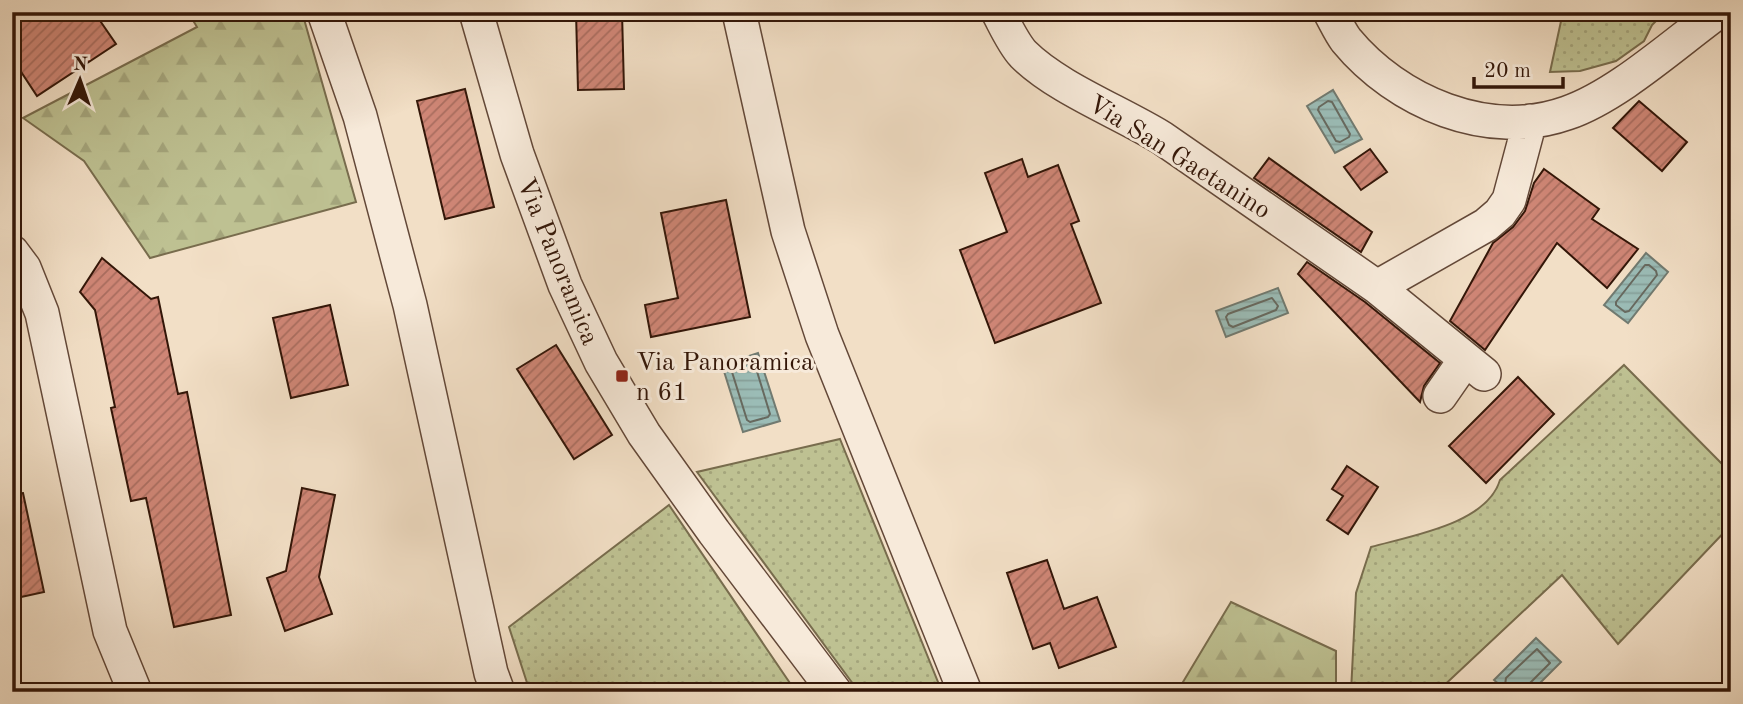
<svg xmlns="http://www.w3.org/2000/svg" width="1743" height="704" font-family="'Old Standard TT',serif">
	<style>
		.grass { fill: url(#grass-dots); stroke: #786c4d; stroke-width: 2 }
		.forest { fill: url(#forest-firs); stroke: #786c4d; stroke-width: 2 }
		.water { fill: url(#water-rules); stroke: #717a70; stroke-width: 2 }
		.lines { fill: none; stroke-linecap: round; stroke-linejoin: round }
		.shore { stroke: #67695f; stroke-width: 2 }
		.building { fill: url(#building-hatch); stroke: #331608; stroke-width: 2 }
		.minor-casing { stroke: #634838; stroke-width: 36 }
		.minor { stroke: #f7eada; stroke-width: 33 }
		.poi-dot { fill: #8f2418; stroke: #f7eada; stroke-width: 2.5 }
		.labels { text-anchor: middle; stroke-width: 6; stroke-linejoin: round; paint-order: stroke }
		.street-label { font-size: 26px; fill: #331608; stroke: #f7eada }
		.poi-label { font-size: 26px; fill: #331608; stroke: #f7eada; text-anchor: start }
	</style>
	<defs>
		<pattern id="grass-dots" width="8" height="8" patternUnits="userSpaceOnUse" patternTransform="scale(1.75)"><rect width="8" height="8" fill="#bec192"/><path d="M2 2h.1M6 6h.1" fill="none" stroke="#a4a57c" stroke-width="1.8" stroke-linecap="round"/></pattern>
		<pattern id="forest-firs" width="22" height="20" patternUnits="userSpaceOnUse" patternTransform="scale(1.75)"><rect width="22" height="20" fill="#bec192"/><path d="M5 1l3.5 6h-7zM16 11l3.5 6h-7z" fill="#a4a57c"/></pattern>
		<pattern id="water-rules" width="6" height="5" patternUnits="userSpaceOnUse" patternTransform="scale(1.75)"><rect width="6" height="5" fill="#9bbcb6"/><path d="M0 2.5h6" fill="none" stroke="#86a19b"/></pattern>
		<pattern id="building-hatch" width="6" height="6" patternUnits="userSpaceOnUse" patternTransform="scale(1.75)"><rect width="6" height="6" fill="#cf8676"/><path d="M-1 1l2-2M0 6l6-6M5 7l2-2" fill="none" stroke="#a96d5f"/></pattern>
	</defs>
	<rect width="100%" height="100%" fill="#f2dfc6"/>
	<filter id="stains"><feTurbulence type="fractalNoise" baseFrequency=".00286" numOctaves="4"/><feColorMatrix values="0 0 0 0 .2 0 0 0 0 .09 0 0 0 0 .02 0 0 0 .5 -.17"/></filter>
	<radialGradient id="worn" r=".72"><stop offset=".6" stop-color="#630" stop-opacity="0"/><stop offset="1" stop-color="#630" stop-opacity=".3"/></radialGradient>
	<path class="grass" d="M1563,12H1665L1652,25L1644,41L1616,61L1580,71L1550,72Z
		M1624,365L1731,473V525L1618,644L1562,575L1437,692H1351L1356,593L1371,547C1410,536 1487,524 1500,480Z
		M840,439L942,692H859L697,472Z
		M669,505L796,692H530L509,627Z"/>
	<path class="forest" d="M188,12H302L356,202L150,258L84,161L23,118L197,27Z
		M1231,602L1336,651V692H1177Z"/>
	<path class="water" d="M1333,90L1362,139L1335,153L1307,106Z
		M1646,253L1668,272L1628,323L1604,305Z
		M1278,288L1288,313L1226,337L1216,311Z
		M758,353L780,421L743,432L722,365Z
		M1536,638L1561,662L1531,692H1497L1500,685L1494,680Z"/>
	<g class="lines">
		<path class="shore" d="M1328,101L1332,102L1350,134L1349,137L1340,142L1336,141L1318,110L1319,107Z
			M1645,265H1649L1656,271L1657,275L1629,311L1625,312L1616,305V302Z
			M1272,298L1278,306L1276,310L1233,327L1229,325L1226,317L1228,314Z
			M751,363L755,365L770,414L768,417L750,422L747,420L732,372L734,368Z
			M1504,692L1506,678L1537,649L1550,663L1528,685L1527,692"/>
	</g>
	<path class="building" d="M12,12H94L116,44L37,96L12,58Z
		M576,12H622L624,89L578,90Z
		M465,89L494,207L445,219L417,101Z
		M1639,101L1687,142L1662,171L1613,128Z
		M1370,149L1387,172L1361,190L1344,167Z
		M1269,158L1372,232L1361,252L1254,178Z
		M1022,159L1028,177L1058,165L1079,221L1071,224L1101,303L995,343L960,250L1007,232L985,173Z
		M1544,169L1599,209L1592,219L1638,249L1607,288L1557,243L1485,350L1450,321L1493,243L1513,227L1525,211L1534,183Z
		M726,200L750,317L651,337L645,305L678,298L661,213Z
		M102,258L151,299L158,297L178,394L187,392L231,615L174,627L146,498L131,501L111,408L115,407L95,310L80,292Z
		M1307,262L1365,302L1440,363L1424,386L1420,402L1298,274Z
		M330,305L348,385L291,398L273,318Z
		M556,345L612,435L574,459L517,369Z
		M1518,377L1554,414L1486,483L1449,446Z
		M1347,466L1378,487L1348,534L1327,520L1343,496L1332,489Z
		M302,488L335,495L319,577L332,614L285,631L267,578L286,571Z
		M23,493L44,592L12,599V494Z
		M1047,560L1064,609L1097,597L1116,647L1059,668L1050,643L1033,649L1007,573Z"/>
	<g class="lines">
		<defs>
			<path id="minor" d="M324,12L360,116L410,305L491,673L498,692
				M476,12L517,154L565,285L601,362L644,434L714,532L835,692
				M739,12L788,231L822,335L965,692
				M998,12C1005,25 1013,43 1023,54C1057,88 1120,112 1162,138L1377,287L1484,374
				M1330,12C1335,21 1340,32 1346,40C1397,102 1488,141 1567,113C1617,96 1674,44 1718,12
				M12,252L24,268L42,313L110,631L135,692
				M1377,287L1486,225L1500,213L1509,200L1530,121
				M1440,396L1465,360"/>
		</defs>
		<use href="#minor" class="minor-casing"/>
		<use href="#minor" class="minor"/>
	</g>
	<rect class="poi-dot" x="615" y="369" width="14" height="14" rx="3.5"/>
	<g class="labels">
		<g class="street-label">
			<text transform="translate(1180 156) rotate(32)" y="9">Via San Gaetanino</text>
			<text transform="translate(559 261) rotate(68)" y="9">Via Panoramica</text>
		</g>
		<g class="poi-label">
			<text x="636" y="370">Via Panoramica<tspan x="636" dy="30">n 61</tspan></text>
		</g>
	</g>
	<rect width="1743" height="704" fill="none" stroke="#f2dfc6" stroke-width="42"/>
	<rect x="14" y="14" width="1715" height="676" fill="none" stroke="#331608" stroke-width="3.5"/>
	<rect x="21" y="21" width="1701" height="662" fill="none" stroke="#331608" stroke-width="2"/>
	<g transform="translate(80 80) rotate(2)" stroke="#f7eada" stroke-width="5" paint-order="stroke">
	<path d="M0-5L12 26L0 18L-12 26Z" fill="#331608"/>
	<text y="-10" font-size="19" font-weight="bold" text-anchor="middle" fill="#331608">N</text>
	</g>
	<path d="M1474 77v10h89v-10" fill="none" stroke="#331608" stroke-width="3.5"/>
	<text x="1484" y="77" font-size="21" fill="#331608" stroke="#f7eada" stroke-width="5" paint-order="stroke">20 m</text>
	<rect width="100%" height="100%" filter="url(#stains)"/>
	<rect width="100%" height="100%" fill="url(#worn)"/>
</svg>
